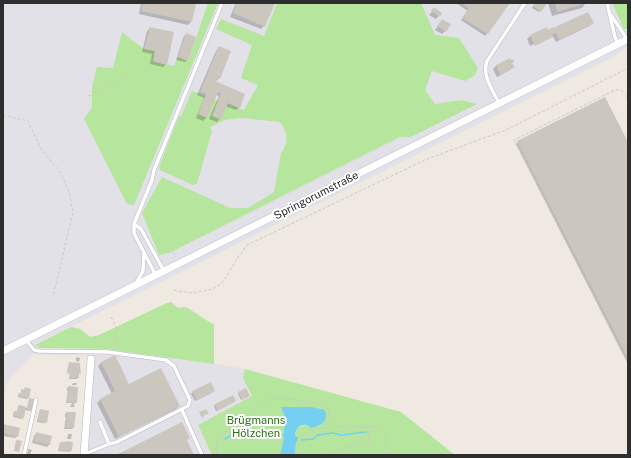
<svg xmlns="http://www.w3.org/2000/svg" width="631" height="458" font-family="'Public Sans',sans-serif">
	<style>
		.industrial { fill: #e3e1e8 }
		.green { fill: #b6e59e }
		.water { fill: #75cff0 }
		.shadow { fill: #0003 }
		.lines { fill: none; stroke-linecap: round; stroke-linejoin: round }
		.stream { stroke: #75cff0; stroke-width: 1.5 }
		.building { fill: #cbc7bf }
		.service-casing { stroke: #b4b7c1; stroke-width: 4.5 }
		.minor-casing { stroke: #b4b7c1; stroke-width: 8 }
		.path { stroke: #c9c9c9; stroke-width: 1; stroke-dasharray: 3 2; stroke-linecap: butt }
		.service { stroke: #fff; stroke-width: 3.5 }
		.minor { stroke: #fff; stroke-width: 7 }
		.labels { text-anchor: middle; stroke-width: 4; stroke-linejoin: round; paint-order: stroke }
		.street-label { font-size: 11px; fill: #2e2e2e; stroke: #fff }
		.park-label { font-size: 11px; fill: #2c6e1b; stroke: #fff }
	</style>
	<rect width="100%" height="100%" fill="#efe9e1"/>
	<path class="industrial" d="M3,3H628V46L615,56L36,344L38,347L41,348L106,349L180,358L245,369L243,378L252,396L198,425L212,455H87L95,356L33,354L7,382L5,395H3Z"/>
	<path class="green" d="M208,3H218L134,205L127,204L84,119L92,107V87L97,67L113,68L122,32L144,49L155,51L153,62L174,66L178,57L188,61Z
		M277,3H421L435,35L459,38L478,68L475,75L465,81L432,71L425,90L435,104L462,100L477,104L411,137H400L169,253L159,255L142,213L162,177L230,208H248L274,192L281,153C289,143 288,133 280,122L242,118L225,120L210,127L212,131L197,184L193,185L160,170L159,167L179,116H181L192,91L244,110L258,85L241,78L252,45L216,29L221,19L264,36Z
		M612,3H628V29H624Z
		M171,302L178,308L186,307L214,325V364L106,349L41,348L38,347L35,345L71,327L80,329L90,337L99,335L167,303Z
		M245,369L401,412L455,455H295L296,443L299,438L296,437L295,434C299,422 309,425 320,426L285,417L283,442L280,455H212L198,425L252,396L243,378Z"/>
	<path class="water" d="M281,407H311L325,410C329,422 320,426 311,428L308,425C301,424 297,427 295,434L296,437H299L296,443L295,455H280L283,442L285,417Z"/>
	<path class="shadow" d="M141,3H187L195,5L191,22L188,25L139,14Z
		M236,3H274L264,26L261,29L230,17Z
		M456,3H509L485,36L461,20L468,11Z
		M536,3H545L539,12L532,8Z
		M548,3H590L585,4L582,8L552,16Z
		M434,9L441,13L436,19L429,15Z
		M442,20L445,31L442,34L435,30Z
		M593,23L589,26L556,42L553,36L549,39V37L530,46L527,39L530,36L547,28L548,31Z
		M150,28L166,64L163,67L150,64L152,54L142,52L147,31Z
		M187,34V60L185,62L176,60L184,36Z
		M219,47V78L215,82L239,107L236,110L225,106L220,119L217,122L209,119L219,96L216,95L206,118L203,121L196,118L204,98L197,95L216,51Z
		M509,59L513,67L510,70L497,77L493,69L496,66Z
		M518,142L628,144V364L516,144Z
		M114,356L128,386L179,406L176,409L115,439L97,403L100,400L112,394L98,366L101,363Z
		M76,357L80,358L79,362L76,361Z
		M69,363L78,378L77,379H69L70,374L67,373Z
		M73,383H77L76,385H72Z
		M69,387L76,402L73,405H75L74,407H70L72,403H66L68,391H67V388Z
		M25,389L28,398L27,399L18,397V394H21V391Z
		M193,392L212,393L195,401L191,394Z
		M239,392L248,397L241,400L238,394Z
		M233,396L235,401L234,402L216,411L214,406L215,405Z
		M30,399L31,410L30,411L25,410L22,419L13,417V413L17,412L19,406L27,408Z
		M40,410L46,422L44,423L37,422Z
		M66,413H75L73,428L72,429H64L66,417H65V414Z
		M3,425L17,436L15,438L3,436Z
		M36,434L51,437L49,445L47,447L32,443L34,436Z
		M68,434H72L71,439H67Z
		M60,443L71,450L70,452L58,451Z
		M28,449L32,450L30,454H27Z"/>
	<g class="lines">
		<path class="stream" d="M225,439L234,434L284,435
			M301,440L313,439L318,435L332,433L341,435L366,432"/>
	</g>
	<path class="building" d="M143,3H192L196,4L192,22L141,11Z
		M237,3H275L265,27L233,13Z
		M461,3H510L488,34L462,18L469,8Z
		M535,3H547L541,12L533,6Z
		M555,3H587L557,12Z
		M434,7L442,13L440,17L431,11Z
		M588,12L594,23L559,40L556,33L552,35L553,37L535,46L530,35L547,27L548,30L553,27V28Z
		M442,19L451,24L446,32L437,26Z
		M150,27L174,32L167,65L153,61L155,51L144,49Z
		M186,33L196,37L188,61L178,57Z
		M219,46L231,51L220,79L217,78L215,81L245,94L240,108L228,103L221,120L212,116L221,93L218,92L207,118L198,114L206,94L200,92Z
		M510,58L511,60L513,59L514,62L512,63L515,67L500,75L496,65Z
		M605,97L628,142V358L517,141Z
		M115,355L129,384L161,368L180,406L119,437L100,399L115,391L101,362Z
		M69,362L80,363L81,374L79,373V378H70V374L67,373Z
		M211,382L215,391L197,400L192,391Z
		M68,386L78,387L77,403L67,402L69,390H68Z
		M25,387L31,389L29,398L18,396L19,393H21V389L24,390Z
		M246,388L250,396L242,400L238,392Z
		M233,395L236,401L218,411L215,404Z
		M29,398L34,399L32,410L27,409Z
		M20,405L26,407L24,418L13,416L14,411H17L18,406Z
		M40,409L49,411L47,423L37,420Z
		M206,409L209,413L203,416L204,417L202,418L199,412Z
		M66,412H76L74,428H65L67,420Z
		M182,422L190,438L187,440L194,455H116Z
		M3,424L20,428L18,437L3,433Z
		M36,432L52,436L50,445L34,441Z
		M16,440L22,441L19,452L14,451Z
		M65,441L73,442L72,451L59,450L60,442H65Z"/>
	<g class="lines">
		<defs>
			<path id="service" d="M607,3L615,37L618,44
				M611,15L627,39
				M628,95V96
				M499,103C492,89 482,76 487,61L525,3
				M134,224L141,229L164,271
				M156,276L134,233V224L152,180L154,170L222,3
				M136,283L143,271L144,253
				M26,340L34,350L39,351L108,352L166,360L174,366L190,400L188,406L117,442L109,444L85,454
				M182,410L202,455
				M100,422L109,444
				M24,455L36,400"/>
			<path id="minor" d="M3,351L164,271L628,39
				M84,455L91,359"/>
		</defs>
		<use href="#service" class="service-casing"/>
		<use href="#minor" class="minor-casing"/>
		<path class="path" d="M623,92L620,90H615L514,140L628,364
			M88,96L95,95L126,76
			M3,115L28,121L41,149L60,172L69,191L73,212L53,297
			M173,252L176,257
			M174,290L177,291L193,293L212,289L221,284L228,274L237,259L247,245L427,159L506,130L628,68
			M111,317L116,327V347
			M217,455C217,450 215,444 218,440C225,428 242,423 252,414C258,409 261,403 268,400C277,397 323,401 328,409C331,414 327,422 325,427
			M298,455C298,450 298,445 300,440C310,421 358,429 377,426L385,434L387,455
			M320,455L369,442L368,428"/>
		<use href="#service" class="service"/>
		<use href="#minor" class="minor"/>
	</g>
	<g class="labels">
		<g class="street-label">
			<text transform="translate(316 195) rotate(-27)" y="4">Springorumstraße</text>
		</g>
		<g class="park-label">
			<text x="256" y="424">Brügmanns<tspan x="256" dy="13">Hölzchen</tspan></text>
		</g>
	</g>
	<rect width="631" height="458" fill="none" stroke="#2e2e2e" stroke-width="8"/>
</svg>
